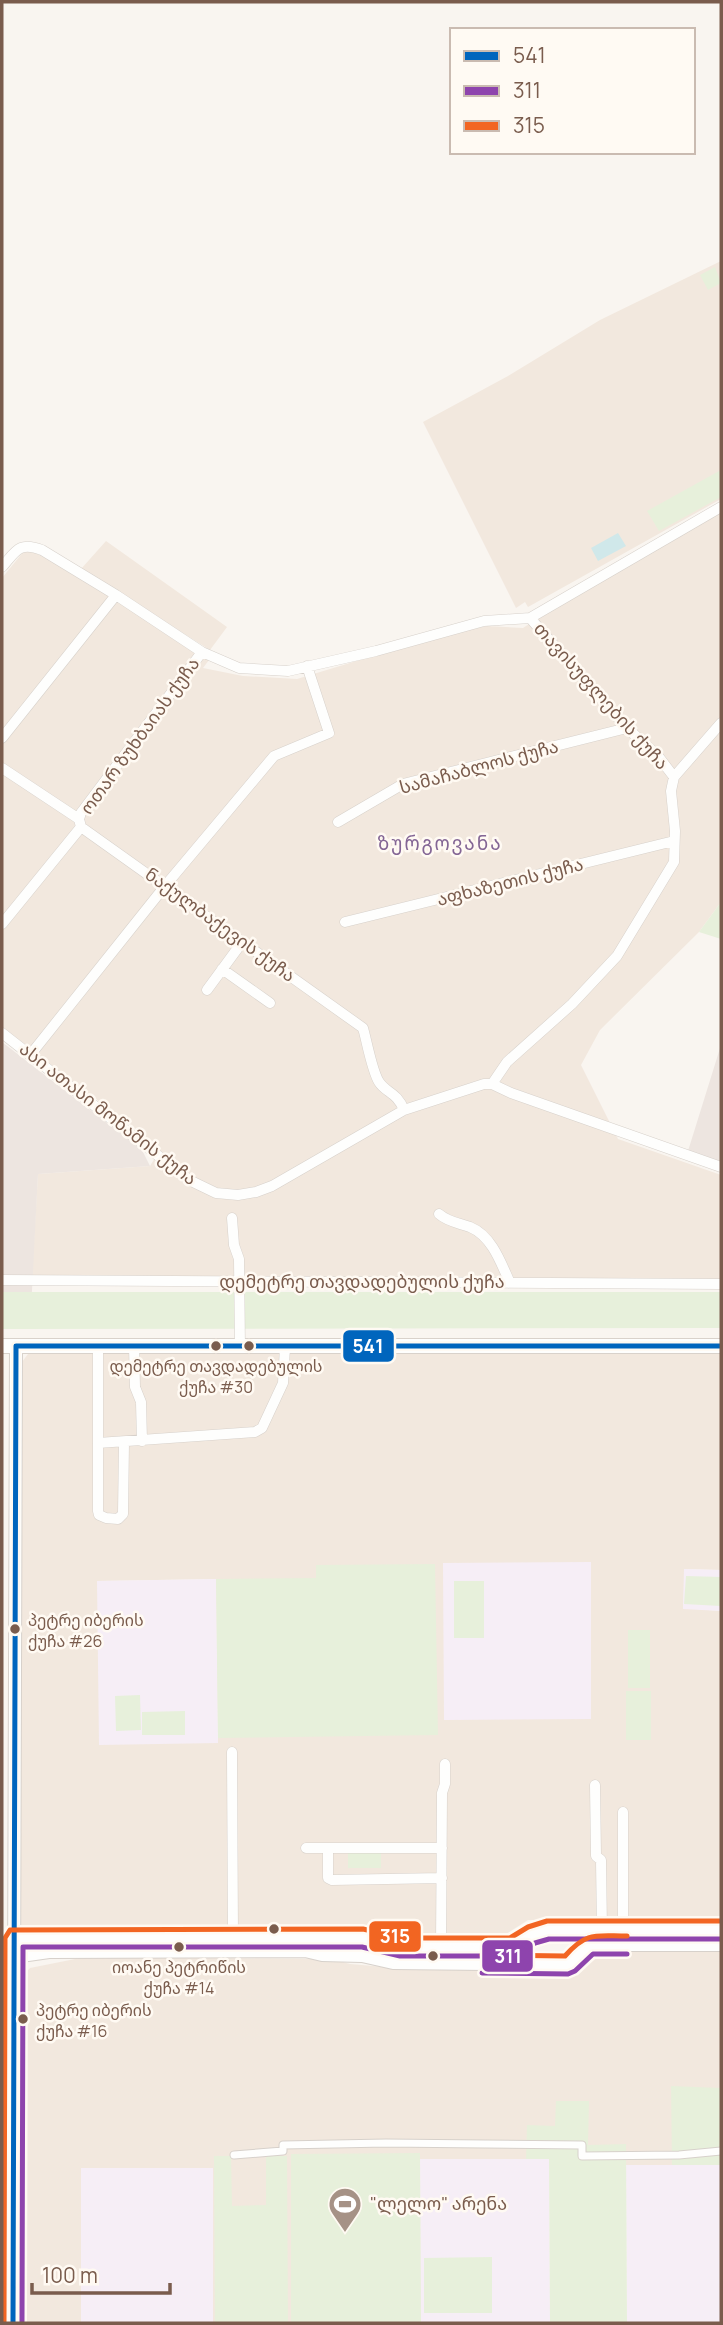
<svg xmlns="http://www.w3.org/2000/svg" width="723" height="2325" font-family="Manrope,'Noto Sans Georgian',sans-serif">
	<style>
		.residential { fill: #f2e8de; fill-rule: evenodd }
		.industrial { fill: #ede5e0 }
		.education { fill: #f6eef6 }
		.green { fill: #e7f0db }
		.water { fill: #d0e8ea }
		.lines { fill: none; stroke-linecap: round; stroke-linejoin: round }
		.pedestrian-casing { stroke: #d7d1cb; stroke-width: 9 }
		.minor-casing { stroke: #d7d1cb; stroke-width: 11 }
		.tertiary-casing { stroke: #d7d1cb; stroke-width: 14 }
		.secondary-casing { stroke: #d9d2cb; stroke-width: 16 }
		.pedestrian { stroke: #fefefd; stroke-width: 7 }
		.minor { stroke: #fefefd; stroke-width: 10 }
		.tertiary { stroke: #fefefd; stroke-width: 12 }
		.secondary { stroke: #fefefd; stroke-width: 14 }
		.bus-1-casing { stroke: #fffaf3; stroke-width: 10 }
		.bus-2-casing { stroke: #fffaf3; stroke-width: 10 }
		.bus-3-casing { stroke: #fffaf3; stroke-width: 10 }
		.bus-1 { stroke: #0065bd; stroke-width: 5 }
		.bus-2 { stroke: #8e44ad; stroke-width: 5 }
		.bus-3 { stroke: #f26522; stroke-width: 5 }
		.bus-dot { fill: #7a5c4d; stroke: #fffaf3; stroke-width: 2.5 }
		.labels { text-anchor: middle; stroke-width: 5; stroke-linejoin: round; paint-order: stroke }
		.bus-label { font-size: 16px; fill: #7a5c4d; stroke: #fffaf3 }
		.street-label { font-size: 18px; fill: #7a5c4d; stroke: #fffaf3 }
		.poi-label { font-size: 18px; fill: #7a5c4d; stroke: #fffaf3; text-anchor: start }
		.neighbourhood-label { font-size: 19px; letter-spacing: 2px; fill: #846695; stroke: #fffaf3 }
		.line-badge { stroke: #fffaf3; stroke-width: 2.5 }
		.badge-label { font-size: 19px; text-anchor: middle; font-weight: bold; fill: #fff }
	</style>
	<rect width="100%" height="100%" fill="#f9f5f0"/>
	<path class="residential" d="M721,261V499L528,607L525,602L516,608L423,422L508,376L600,320Z
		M721,510V902L699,932L600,1030L581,1065L618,1139L721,1175V1280L32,1276L38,1174L150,1166L161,1148L2,1028V578L24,551L34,549L209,660L203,668L243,676L297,679L439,636L487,626L523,628L588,585Z
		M106,541L227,627L210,650L81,569Z
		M28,1354H721V1570L685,1569L683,1608L721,1611V1921L528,1920L498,1939H387L384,1931L23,1929L20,1926L22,1362ZM216,1579L218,1743L97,1581Z
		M2,1704L4,1997H2Z
		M591,1948L721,1949V2165H626L549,2159H420L421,2323H21V1978L30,1968L85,1957L332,1959L350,1964L385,1967H578Z
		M2,2007H3L4,2150H2Z"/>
	<path class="industrial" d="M2,1042L142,1150L150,1166L38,1174L30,1329H2Z
		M721,1045V1162L688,1151Z"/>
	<path class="education" d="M591,1562V1719L444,1720L443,1563Z
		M684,1569L721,1570V1611L683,1609Z
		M216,1579L218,1743L99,1745L97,1581Z
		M420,2159H549L550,2323H421Z
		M626,2165H721V2323H627Z
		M81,2168H213V2323L81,2322Z"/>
	<path class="green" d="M715,267L721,283L708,290L700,275Z
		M721,470V497L659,531L647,511Z
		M721,902V939L699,932Z
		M2,1292H721V1328L2,1329Z
		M435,1564L438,1735L218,1738L216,1579L316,1578V1565Z
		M686,1576L721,1577V1606L684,1604Z
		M454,1581H484V1638H454Z
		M628,1630H650V1688H628Z
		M626,1691H651V1740H626Z
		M140,1695L141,1730L116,1731L115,1696Z
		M185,1711V1735H142V1712Z
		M348,1851H381V1868H348Z
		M671,2086L721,2088V2165H672Z
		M556,2101H589L588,2145L626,2144L627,2323H550L549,2159H526L527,2125L555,2126Z
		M420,2153L421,2323H291V2154Z
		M214,2156H231L232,2206L266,2205V2156H287L288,2323H215Z
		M492,2257V2313H424V2258Z"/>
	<path class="water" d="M618,533L626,546L598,561L591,548Z"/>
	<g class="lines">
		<defs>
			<path id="pedestrian" d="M234,2155L283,2151V2145L386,2143L582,2145V2156L679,2155L721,2151"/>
			<path id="minor" d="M2,567C16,551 19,541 42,550L116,595L202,652L239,668L288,671L376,651L484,621L530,618L721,507
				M2,738L116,595
				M2,768L79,819L81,827L363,1028C367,1042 372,1071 379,1082C386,1093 397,1092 404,1110
				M674,777L721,723
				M79,819L81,813L202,652
				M338,822L403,784L627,728
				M345,922L674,841
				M2,924L81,827
				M222,969L270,1003
				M207,990L243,941
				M2,1033L189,1180L216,1193L238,1195L256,1192L272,1186L404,1110L484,1084H492L511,1093L721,1167
				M31,1054L165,886L274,756L329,733L307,666
				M492,1084L507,1062L572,1004L617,956L674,862L675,831L671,791L674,777L658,756L627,728L530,618
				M439,1214C448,1222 459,1223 470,1227C492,1236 501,1263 510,1283
				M232,1218L234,1245L239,1259L240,1347
				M2,1280L721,1284
				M98,1346V1511L99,1515L106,1518L118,1519L123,1514L124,1442
				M134,1346L135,1387L141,1402L142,1441
				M98,1443L255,1432L262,1428L283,1383L285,1347
				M232,1752L233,1938
				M595,1785L596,1856L601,1860L602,1930
				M306,1848H442
				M328,1848V1878L332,1880L442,1878
				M623,1930V1812
				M441,1947L442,1793L445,1784V1764
				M2,2001L14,2002"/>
			<path id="tertiary" d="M14,1938H363L377,1940L401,1947H513L531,1935L548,1930H721
				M14,1957L49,1952L305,1951L322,1955L362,1956L393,1963L567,1965L570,1964L583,1949L591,1945H721
				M13,2323L16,1346"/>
			<path id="secondary" d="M2,1346H721"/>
		</defs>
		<use href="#pedestrian" class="pedestrian-casing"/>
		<use href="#minor" class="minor-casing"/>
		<use href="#tertiary" class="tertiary-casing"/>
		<use href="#secondary" class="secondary-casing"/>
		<use href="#pedestrian" class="pedestrian"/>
		<use href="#minor" class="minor"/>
		<use href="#tertiary" class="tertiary"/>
		<use href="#secondary" class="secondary"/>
		<defs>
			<path id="bus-1" d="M16,1346H721
				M13,2323L16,1346"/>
			<path id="bus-2" d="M482,1973L568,1974L575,1971L593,1954H627
				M22,2323L23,1947H362L400,1956H513L535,1943L549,1939H721"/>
			<path id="bus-3" d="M482,1955L565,1956C587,1931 596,1936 627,1936
				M4,2323L5,1938L10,1930L363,1929L402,1938H510L528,1927L547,1921H721"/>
		</defs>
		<use href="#bus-1" class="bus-1-casing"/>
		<use href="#bus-2" class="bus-2-casing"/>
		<use href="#bus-3" class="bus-3-casing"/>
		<use href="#bus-1" class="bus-1"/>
		<use href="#bus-2" class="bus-2"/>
		<use href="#bus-3" class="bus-3"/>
	</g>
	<defs>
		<symbol id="stadium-pin" viewBox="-11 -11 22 30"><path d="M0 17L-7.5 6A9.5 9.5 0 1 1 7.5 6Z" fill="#a69286" stroke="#fffaf3"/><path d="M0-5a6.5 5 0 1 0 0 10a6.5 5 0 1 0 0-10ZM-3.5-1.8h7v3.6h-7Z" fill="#fff"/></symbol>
	</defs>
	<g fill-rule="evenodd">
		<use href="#stadium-pin" x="326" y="2185" width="38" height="52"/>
	</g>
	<g class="bus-dot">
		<circle cx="216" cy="1346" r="6"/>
		<circle cx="249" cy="1346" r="6"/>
		<circle cx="15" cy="1629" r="6"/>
		<circle cx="274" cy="1929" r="6"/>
		<circle cx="179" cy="1947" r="6"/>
		<circle cx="433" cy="1956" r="6"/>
		<circle cx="23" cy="2019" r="6"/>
	</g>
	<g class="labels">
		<g class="bus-label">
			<text x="216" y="1372">დემეტრე თავდადებულის<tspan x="216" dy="21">ქუჩა #30</tspan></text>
			<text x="28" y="1626" text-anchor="start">პეტრე იბერის<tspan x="28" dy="21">ქუჩა #26</tspan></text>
			<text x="179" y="1973">იოანე პეტრიწის<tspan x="179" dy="21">ქუჩა #14</tspan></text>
			<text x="36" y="2016" text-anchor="start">პეტრე იბერის<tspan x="36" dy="21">ქუჩა #16</tspan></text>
		</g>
		<g class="street-label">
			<text transform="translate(601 696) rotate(48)" y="6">თავისუფლების ქუჩა</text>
			<text transform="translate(140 736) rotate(-54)" y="6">ოთარ ზუხბაიას ქუჩა</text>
			<text transform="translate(479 767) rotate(-15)" y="6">სამაჩაბლოს ქუჩა</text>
			<text transform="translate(510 882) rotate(-14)" y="6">აფხაზეთის ქუჩა</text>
			<text transform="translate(220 925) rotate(36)" y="6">ნაქულბაქევის ქუჩა</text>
			<text transform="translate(108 1114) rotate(38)" y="6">ასი ათასი მოწამის ქუჩა</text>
			<text x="362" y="1288">დემეტრე თავდადებულის ქუჩა</text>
		</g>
		<g class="poi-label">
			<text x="370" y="2210">"ლელო" არენა</text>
		</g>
		<g class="neighbourhood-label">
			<text x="440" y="850">ზურგოვანა</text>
		</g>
	</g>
	<g class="line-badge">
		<rect x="342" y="1329" width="53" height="34" rx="7" fill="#0065bd"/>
		<rect x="368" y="1920" width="54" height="33" rx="7" fill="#f26522"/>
		<rect x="481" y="1939" width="53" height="34" rx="7" fill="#8e44ad"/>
	</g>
	<g class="badge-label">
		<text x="368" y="1353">541</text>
		<text x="395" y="1943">315</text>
		<text x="508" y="1963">311</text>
	</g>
	<rect width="723" height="2325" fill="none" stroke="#7a5c4d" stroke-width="7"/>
	<rect x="450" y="28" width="245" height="126" fill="#fffaf3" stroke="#cabbb1" stroke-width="2"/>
	<rect x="464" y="51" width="35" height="10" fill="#0065bd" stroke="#cabbb1" stroke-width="2"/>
	<text x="513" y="63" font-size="21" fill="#7a5c4d">541</text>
	<rect x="464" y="86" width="35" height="10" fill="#8e44ad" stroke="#cabbb1" stroke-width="2"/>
	<text x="513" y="98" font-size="21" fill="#7a5c4d">311</text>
	<rect x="464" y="121" width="35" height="10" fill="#f26522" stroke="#cabbb1" stroke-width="2"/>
	<text x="513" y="133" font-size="21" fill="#7a5c4d">315</text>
	<path d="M32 2283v10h138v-10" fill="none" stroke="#7a5c4d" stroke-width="3.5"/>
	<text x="42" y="2283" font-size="21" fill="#7a5c4d" stroke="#fffaf3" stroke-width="5" paint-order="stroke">100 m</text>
</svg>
